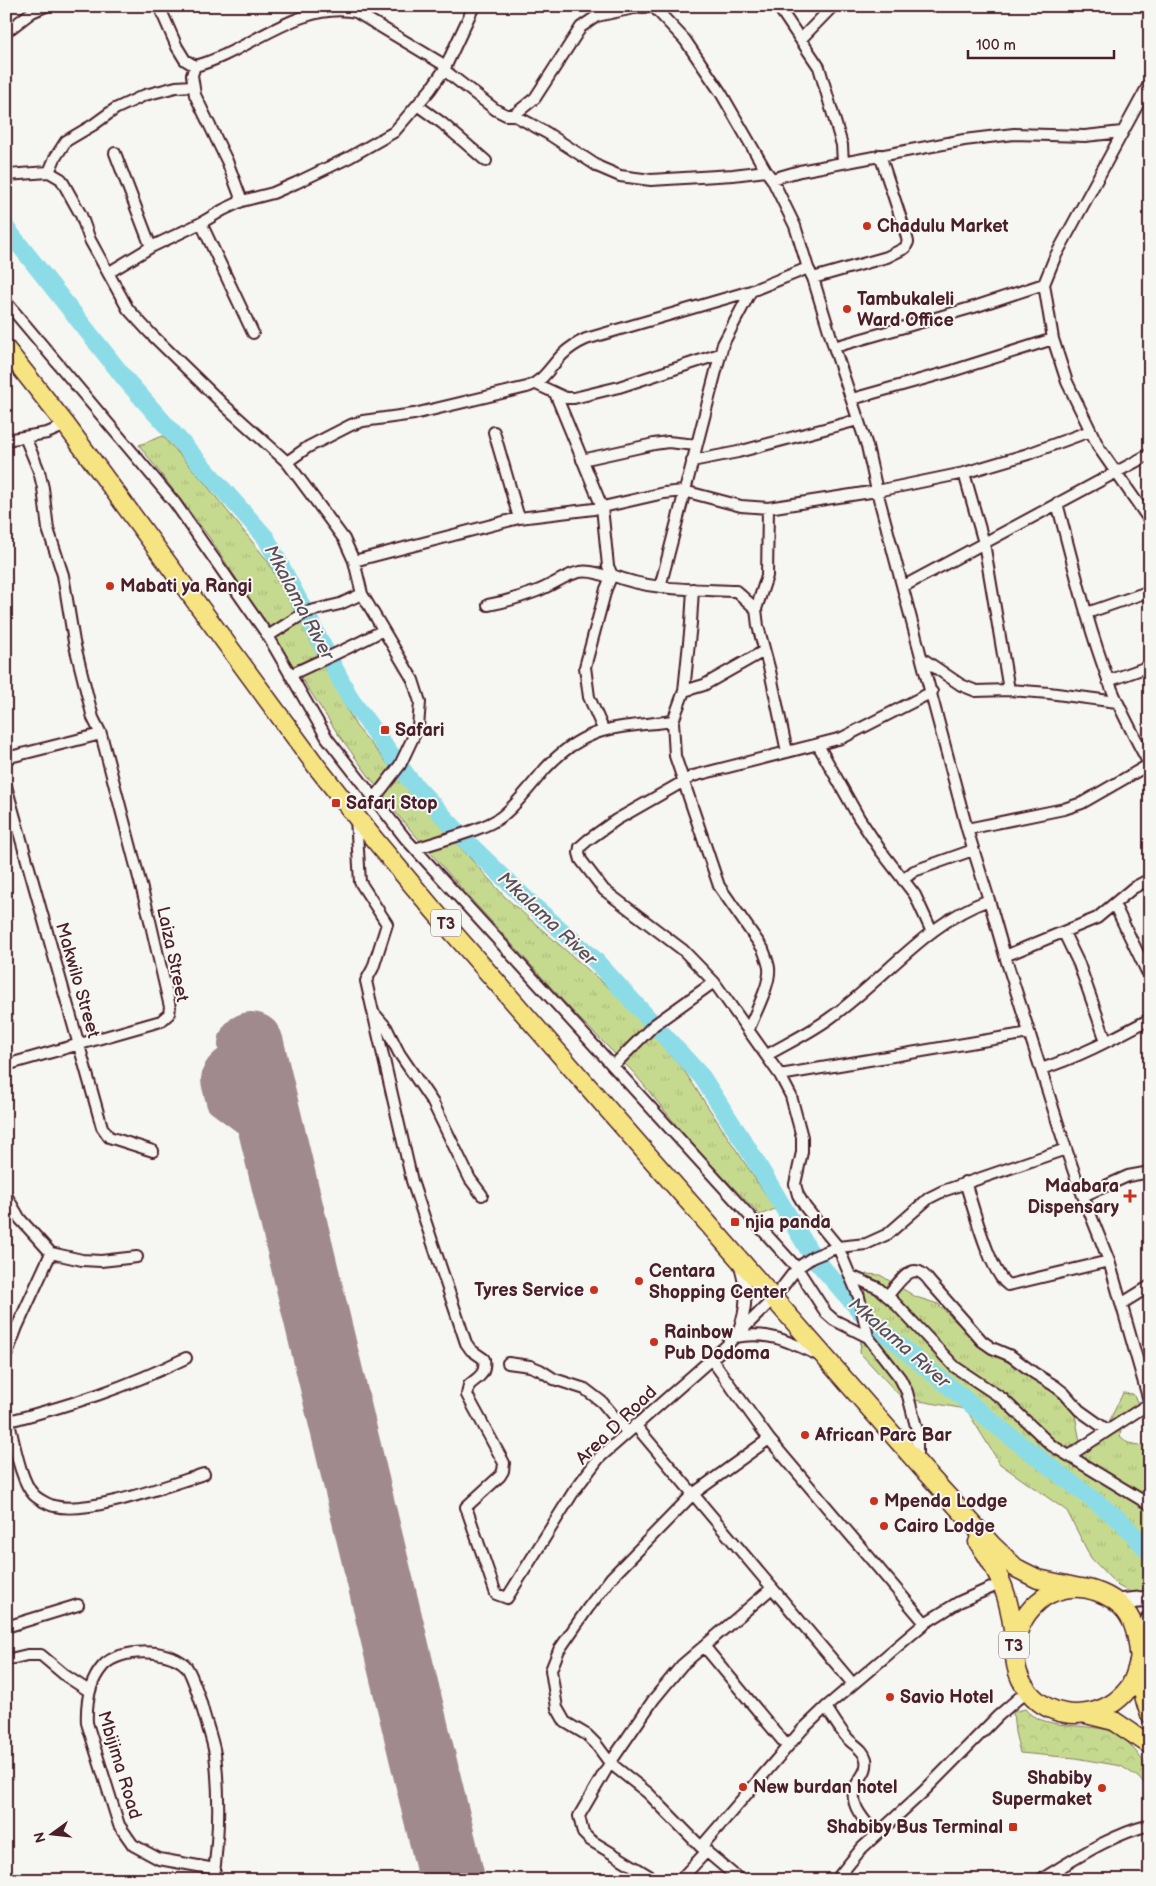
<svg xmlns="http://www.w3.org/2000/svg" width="1156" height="1886" font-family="'Balsamiq Sans',sans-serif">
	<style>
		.grass { fill: url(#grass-tufts); stroke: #887c5d }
		.park { fill: url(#park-crowns); stroke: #887c5d }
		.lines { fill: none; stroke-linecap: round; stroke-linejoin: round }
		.river { stroke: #8cdce7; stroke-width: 18 }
		.taxiway { stroke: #a08a8e; stroke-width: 26 }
		.runway { stroke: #a08a8e; stroke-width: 66 }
		.minor-casing { stroke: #4a1f2b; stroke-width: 14 }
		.secondary-casing { stroke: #4a1f2b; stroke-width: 19 }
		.trunk-casing { stroke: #4a1f2b; stroke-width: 21 }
		.minor { stroke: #f6f6f2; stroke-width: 10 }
		.secondary { stroke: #f6f6f2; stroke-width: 15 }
		.trunk { stroke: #f6e381; stroke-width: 18 }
		.poi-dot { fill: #c8321e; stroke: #f6f6f2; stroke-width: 2 }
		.labels { text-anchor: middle; stroke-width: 4; stroke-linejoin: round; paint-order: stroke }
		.shield { fill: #f6f6f2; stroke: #7e6067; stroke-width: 1 }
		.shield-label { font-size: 16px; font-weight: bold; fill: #4a1f2b }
		.poi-label { font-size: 18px; font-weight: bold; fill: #4a1f2b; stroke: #f6f6f2; text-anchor: start }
		.street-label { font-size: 18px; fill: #4a1f2b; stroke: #f6f6f2 }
		.water-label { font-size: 19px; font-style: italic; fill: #5a4e5a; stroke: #f6f6f2 }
	</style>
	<defs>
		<pattern id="grass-tufts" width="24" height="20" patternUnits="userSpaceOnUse" patternTransform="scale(1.25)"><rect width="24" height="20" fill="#c6da8f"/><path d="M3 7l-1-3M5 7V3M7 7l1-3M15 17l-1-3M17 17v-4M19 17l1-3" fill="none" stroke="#acbb7c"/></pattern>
		<pattern id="park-crowns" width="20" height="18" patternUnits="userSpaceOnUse" patternTransform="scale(1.25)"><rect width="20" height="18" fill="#c6da8f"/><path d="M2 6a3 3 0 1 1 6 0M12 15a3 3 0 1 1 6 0" fill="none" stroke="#acbb7c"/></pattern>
	</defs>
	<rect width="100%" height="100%" fill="#f6f6f2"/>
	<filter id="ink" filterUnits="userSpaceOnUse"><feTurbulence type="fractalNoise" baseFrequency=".02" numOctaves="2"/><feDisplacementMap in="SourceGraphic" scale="10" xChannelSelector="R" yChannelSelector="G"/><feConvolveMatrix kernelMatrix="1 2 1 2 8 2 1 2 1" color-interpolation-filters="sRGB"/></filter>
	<g filter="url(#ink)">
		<path class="grass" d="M163,436L204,482L267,560L356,726L415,797L506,898L618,996L683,1069L775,1209L760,1215L695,1148L634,1073L577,1016L462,889L396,813L338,734L209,537L139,445Z
			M866,1274L880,1275L916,1297L938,1304L983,1349L1026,1372L1074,1409L1080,1442L1109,1422L1123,1393L1133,1394L1141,1409L1123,1420L1120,1436L1128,1443L1150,1447V1587L1134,1594L1118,1586L1091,1558L1067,1511L1000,1464L966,1409L902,1398L860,1353Z"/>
		<path class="park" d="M1025,1709C1040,1729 1086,1724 1108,1730C1120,1733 1130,1744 1137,1753C1147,1766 1150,1768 1150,1784L1147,1787L1138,1777L1121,1766L1075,1758L1020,1753L1015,1732L1013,1712Z"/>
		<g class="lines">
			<path class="river" d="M6,228L126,380L266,538L351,700L410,780L470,845L531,904L594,959L702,1077L747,1147L813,1257L862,1313L918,1361L1006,1433L1121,1521L1150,1553"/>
			<path class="taxiway" d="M252,1049C238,1053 215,1061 214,1079C214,1086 218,1095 219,1102L275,1144"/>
			<path class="runway" d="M251,1045L452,1880"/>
			<defs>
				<path id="minor" d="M159,6L177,47L185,60L195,66C247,53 299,0 356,12L446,66
					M778,6L819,67L842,145L843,163
					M6,32L32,12L46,6
					M801,39L833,6
					M195,66L192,75L195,95L227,161L242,201
					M444,70L496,110L506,115H514L535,98L581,27L597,16L634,8L653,6L685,40L721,93L766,171L772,179L795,226L808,268L813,278L834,347L867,446L877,491L967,829L989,900L1005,956L1066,1149L1076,1178L1109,1261L1150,1404
					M1150,82L1055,257L1044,284L1053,339L1067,382L1099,448L1150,521
					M417,105L442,123L486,161
					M514,115L547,133L599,167L620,176L651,180L733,175L766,171
					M115,153L151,247
					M49,172L55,158L66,141L93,125L115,109L145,95L176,87L192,86
					M6,175L49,172L61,179L81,215L90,240L128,309L150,333L226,407L287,462L344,539L354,561L362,594L413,680L420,702L418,727L400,765L374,799
					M772,179L800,171L964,140L1014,134L1085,136L1122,132
					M201,223L253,333
					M108,273L151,247L201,223L223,210L242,201L273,193L296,183L350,157L394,132L430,90L444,70L474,6
					M813,278L887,257L905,248L908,242L906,234L880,155
					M6,302L175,503L268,636L327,738L405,838L797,1268L826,1313L834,1320L868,1337
					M834,347L974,307L1044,284
					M536,384L566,398H574L619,387L720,354
					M555,393L602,507L608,566L612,575C651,591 695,589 736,591L756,609
					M852,399L952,371L1053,339
					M494,432L519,518
					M6,440L47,433L66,425
					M582,460L654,444L668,442L696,445
					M692,461L738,452L858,420
					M287,462L308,447L351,425L363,421L414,414L527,387C544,381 550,367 562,355C569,348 577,343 586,339L751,291L808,268
					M964,473L984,543L1009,690
					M1057,503C1073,563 1087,624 1109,682C1120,711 1135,737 1149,764
					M768,508L767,576L756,609L758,626L770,671L787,752
					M354,561L519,518L594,509L664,493L684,491L741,506L768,508L877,491L964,473L1028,454L1090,431
					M904,586L1150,454
					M660,587L723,344L751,291
					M693,589L691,623L684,691L673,721L675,756L719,886L763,949C765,955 768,961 769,968C771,984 754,1015 748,1031
					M488,605C505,602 521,597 537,591C567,579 576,562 610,578
					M1087,613L1150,591
					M268,636L306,612L340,604L362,594
					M923,659L961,685L976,691L1009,690L1049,693L1117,702
					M290,675C321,660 353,647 383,630
					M1108,681L1150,666
					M684,691L704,685L764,651
					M603,729L589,697L585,667L606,589L612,575
					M818,745L859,818L881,851L915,895L932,932
					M6,758L101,734
					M6,786L102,1127L109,1137L153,1151
					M356,818L360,882L387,924L373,968L366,981L373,1012L386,1027L399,1053L433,1103L470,1179L482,1195
					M967,829L1064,809L1082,803L1150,764
					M415,849C438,841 484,830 501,817C516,806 533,783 545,769C586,724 618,728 673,721
					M903,880L914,871L973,850
					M1114,904L1150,978
					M1064,933L1079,964L1106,1041
					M1005,956L1097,918L1133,888L1150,879
					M1143,963L1150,952
					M373,1012L412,1181L466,1343L471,1350L484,1359C486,1374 480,1376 469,1385L467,1395L504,1463L503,1471L500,1476L466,1507L496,1594L507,1598L574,1491L599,1458L725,1347L774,1298L797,1268L813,1257L838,1247L866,1244L888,1234L929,1198L943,1191L1066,1149
					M767,1055C788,1043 811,1032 830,1018C884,980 926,922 989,900
					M6,1065L161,1021L169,1014L170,1007L148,912L101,734L93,718L74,642L63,575L48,529L43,488L39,471L25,437
					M613,1066L654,1025L714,982
					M1041,1069C1079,1057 1114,1038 1150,1019
					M780,1075L1029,1033
					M965,1182C973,1206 990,1273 1008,1285L1109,1261
					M6,1195L20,1219L51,1253L82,1260L101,1261L137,1257
					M1083,1196L1128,1176L1150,1172
					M851,1276L878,1288L893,1301L955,1367L1003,1399L1051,1445L1150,1505
					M887,1296C901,1281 913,1257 930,1282L982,1341L992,1348L1011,1356L1034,1373L1055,1386L1064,1393L1079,1410L1107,1430
					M1121,1304L1150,1286
					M738,1332C748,1307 747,1291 740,1266
					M735,1337C769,1331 788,1341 818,1355
					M6,1356L17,1327L51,1253
					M712,1360L769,1439L925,1623
					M508,1363L530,1366L540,1370L554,1379L585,1389L602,1402L627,1432
					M6,1412C13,1434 19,1480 34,1495C38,1499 49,1505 54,1506C89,1515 168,1485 204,1474
					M9,1421C72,1405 127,1387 186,1358
					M635,1425L853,1684
					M1069,1456L1150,1403
					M917,1462V1430L907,1392L900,1378L868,1337L859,1297L838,1247L806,1208L798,1195L795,1184L802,1152V1137L791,1096L780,1075L714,982L683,950L604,890L581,860L579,853L580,847L588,840L616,820L693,776L842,738L932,692
					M6,1627L78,1605
					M704,1646L787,1746
					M6,1660L27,1655H41L66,1676L89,1691
					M826,1707C833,1718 840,1730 848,1739C855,1746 863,1749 866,1759C868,1770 862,1775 857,1784C846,1803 865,1821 876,1834
					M701,1847L802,1730L826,1707L925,1623L959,1602L1002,1583
					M213,1880C219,1838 220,1796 215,1754C212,1737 205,1720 201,1703C198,1694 191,1671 185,1665C167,1648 119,1648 103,1666C89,1682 86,1703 87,1723L119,1825L133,1845L159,1859L215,1869
					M656,1880L590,1840L583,1833L579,1816L610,1763L654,1699L682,1665L772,1588
					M680,1880L707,1851
					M740,1880L701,1847L648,1793L610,1763L596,1744L587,1735L565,1722L557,1708L551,1670L559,1650L588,1608L611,1578L693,1494L769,1439
					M836,1880L862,1848L923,1792L998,1716L1028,1690
					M1040,1880C1075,1859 1110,1835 1150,1825"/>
				<path id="secondary" d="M1117,1602L1150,1599
					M1139,1637L1150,1618"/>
				<path id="trunk" d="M6,349L66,425L317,767L374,839L436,913L922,1468L992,1545L1016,1568L1038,1579L1080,1588
					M978,1542C1001,1574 1010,1598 1014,1638
					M1140,1657C1137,1669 1135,1680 1128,1689C1107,1716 1066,1722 1039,1702C1006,1676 1008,1628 1038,1602C1052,1589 1076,1584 1095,1591C1156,1611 1130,1669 1150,1714
					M1086,1714L1114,1721L1150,1745"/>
			</defs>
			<use href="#minor" class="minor-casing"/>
			<use href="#secondary" class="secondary-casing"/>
			<use href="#trunk" class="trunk-casing"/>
			<use href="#minor" class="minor"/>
			<use href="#secondary" class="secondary"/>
			<use href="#trunk" class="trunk"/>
		</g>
	</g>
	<g class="poi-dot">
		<circle cx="867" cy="226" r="5"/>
		<circle cx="847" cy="309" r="5"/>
		<circle cx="110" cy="586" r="5"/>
		<rect x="380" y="725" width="10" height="10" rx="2.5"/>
		<rect x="331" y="798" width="10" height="10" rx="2.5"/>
		<path d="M1127.5 1188.5h5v5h5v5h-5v5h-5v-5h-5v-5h5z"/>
		<rect x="730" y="1217" width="10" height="10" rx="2.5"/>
		<circle cx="639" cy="1281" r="5"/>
		<circle cx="594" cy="1290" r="5"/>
		<circle cx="654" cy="1342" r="5"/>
		<circle cx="805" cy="1435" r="5"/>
		<circle cx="874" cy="1501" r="5"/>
		<circle cx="884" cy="1526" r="5"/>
		<circle cx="890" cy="1697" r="5"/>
		<circle cx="743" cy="1787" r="5"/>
		<circle cx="1102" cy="1788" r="5"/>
		<rect x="1008" y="1822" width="10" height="10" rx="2.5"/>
	</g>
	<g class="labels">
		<g class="shield">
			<rect x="431" y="909.5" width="30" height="27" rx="4"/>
			<rect x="999" y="1631.5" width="30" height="27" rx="4"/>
		</g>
		<g class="shield-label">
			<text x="446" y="929">T3</text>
			<text x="1014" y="1651">T3</text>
		</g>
		<g class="poi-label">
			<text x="877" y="232">Chadulu Market</text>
			<text x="857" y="305">Tambukaleli<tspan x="857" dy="21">Ward Office</tspan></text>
			<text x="120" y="592">Mabati ya Rangi</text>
			<text x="395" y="736">Safari</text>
			<text x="346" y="809">Safari Stop</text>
			<text x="1119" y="1192" text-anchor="end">Maabara<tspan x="1119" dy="21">Dispensary</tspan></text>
			<text x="745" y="1228">njia panda</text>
			<text x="649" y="1277">Centara<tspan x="649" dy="21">Shopping Center</tspan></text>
			<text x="584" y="1296" text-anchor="end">Tyres Service</text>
			<text x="664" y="1338">Rainbow<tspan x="664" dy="21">Pub Dodoma</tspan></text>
			<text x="815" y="1441">African Parc Bar</text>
			<text x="884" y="1507">Mpenda Lodge</text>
			<text x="894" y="1532">Cairo Lodge</text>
			<text x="900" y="1703">Savio Hotel</text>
			<text x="1092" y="1784" text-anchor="end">Shabiby<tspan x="1092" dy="21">Supermaket</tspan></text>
			<text x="753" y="1793">New burdan hotel</text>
			<text x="1003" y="1833" text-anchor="end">Shabiby Bus Terminal</text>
		</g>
		<g class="street-label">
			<text transform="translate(173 954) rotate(78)" y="6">Laiza Street</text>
			<text transform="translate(78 980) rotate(74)" y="6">Makwilo Street</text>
			<text transform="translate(616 1425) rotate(-44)" y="6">Area D Road</text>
			<text transform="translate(120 1765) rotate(73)" y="6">Mbijima Road</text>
		</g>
		<g class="water-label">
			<text transform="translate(300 602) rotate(62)" y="7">Mkalama River</text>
			<text transform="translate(548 918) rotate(43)" y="7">Mkalama River</text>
			<text transform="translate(900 1342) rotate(41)" y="7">Mkalama River</text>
		</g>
	</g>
	<rect width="1156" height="1886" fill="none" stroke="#f6f6f2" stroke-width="25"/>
	<rect x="12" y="12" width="1131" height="1861" fill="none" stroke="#4a1f2b" stroke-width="2" filter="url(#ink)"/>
	<g transform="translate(52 1834) rotate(255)" stroke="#f6f6f2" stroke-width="4" paint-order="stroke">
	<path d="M0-4L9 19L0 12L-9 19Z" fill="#4a1f2b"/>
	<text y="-8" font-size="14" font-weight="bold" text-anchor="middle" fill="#4a1f2b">N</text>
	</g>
	<path d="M968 50v8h146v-8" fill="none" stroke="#4a1f2b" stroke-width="2.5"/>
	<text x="976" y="50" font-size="15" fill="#4a1f2b" stroke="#f6f6f2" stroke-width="4" paint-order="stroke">100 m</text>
</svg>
